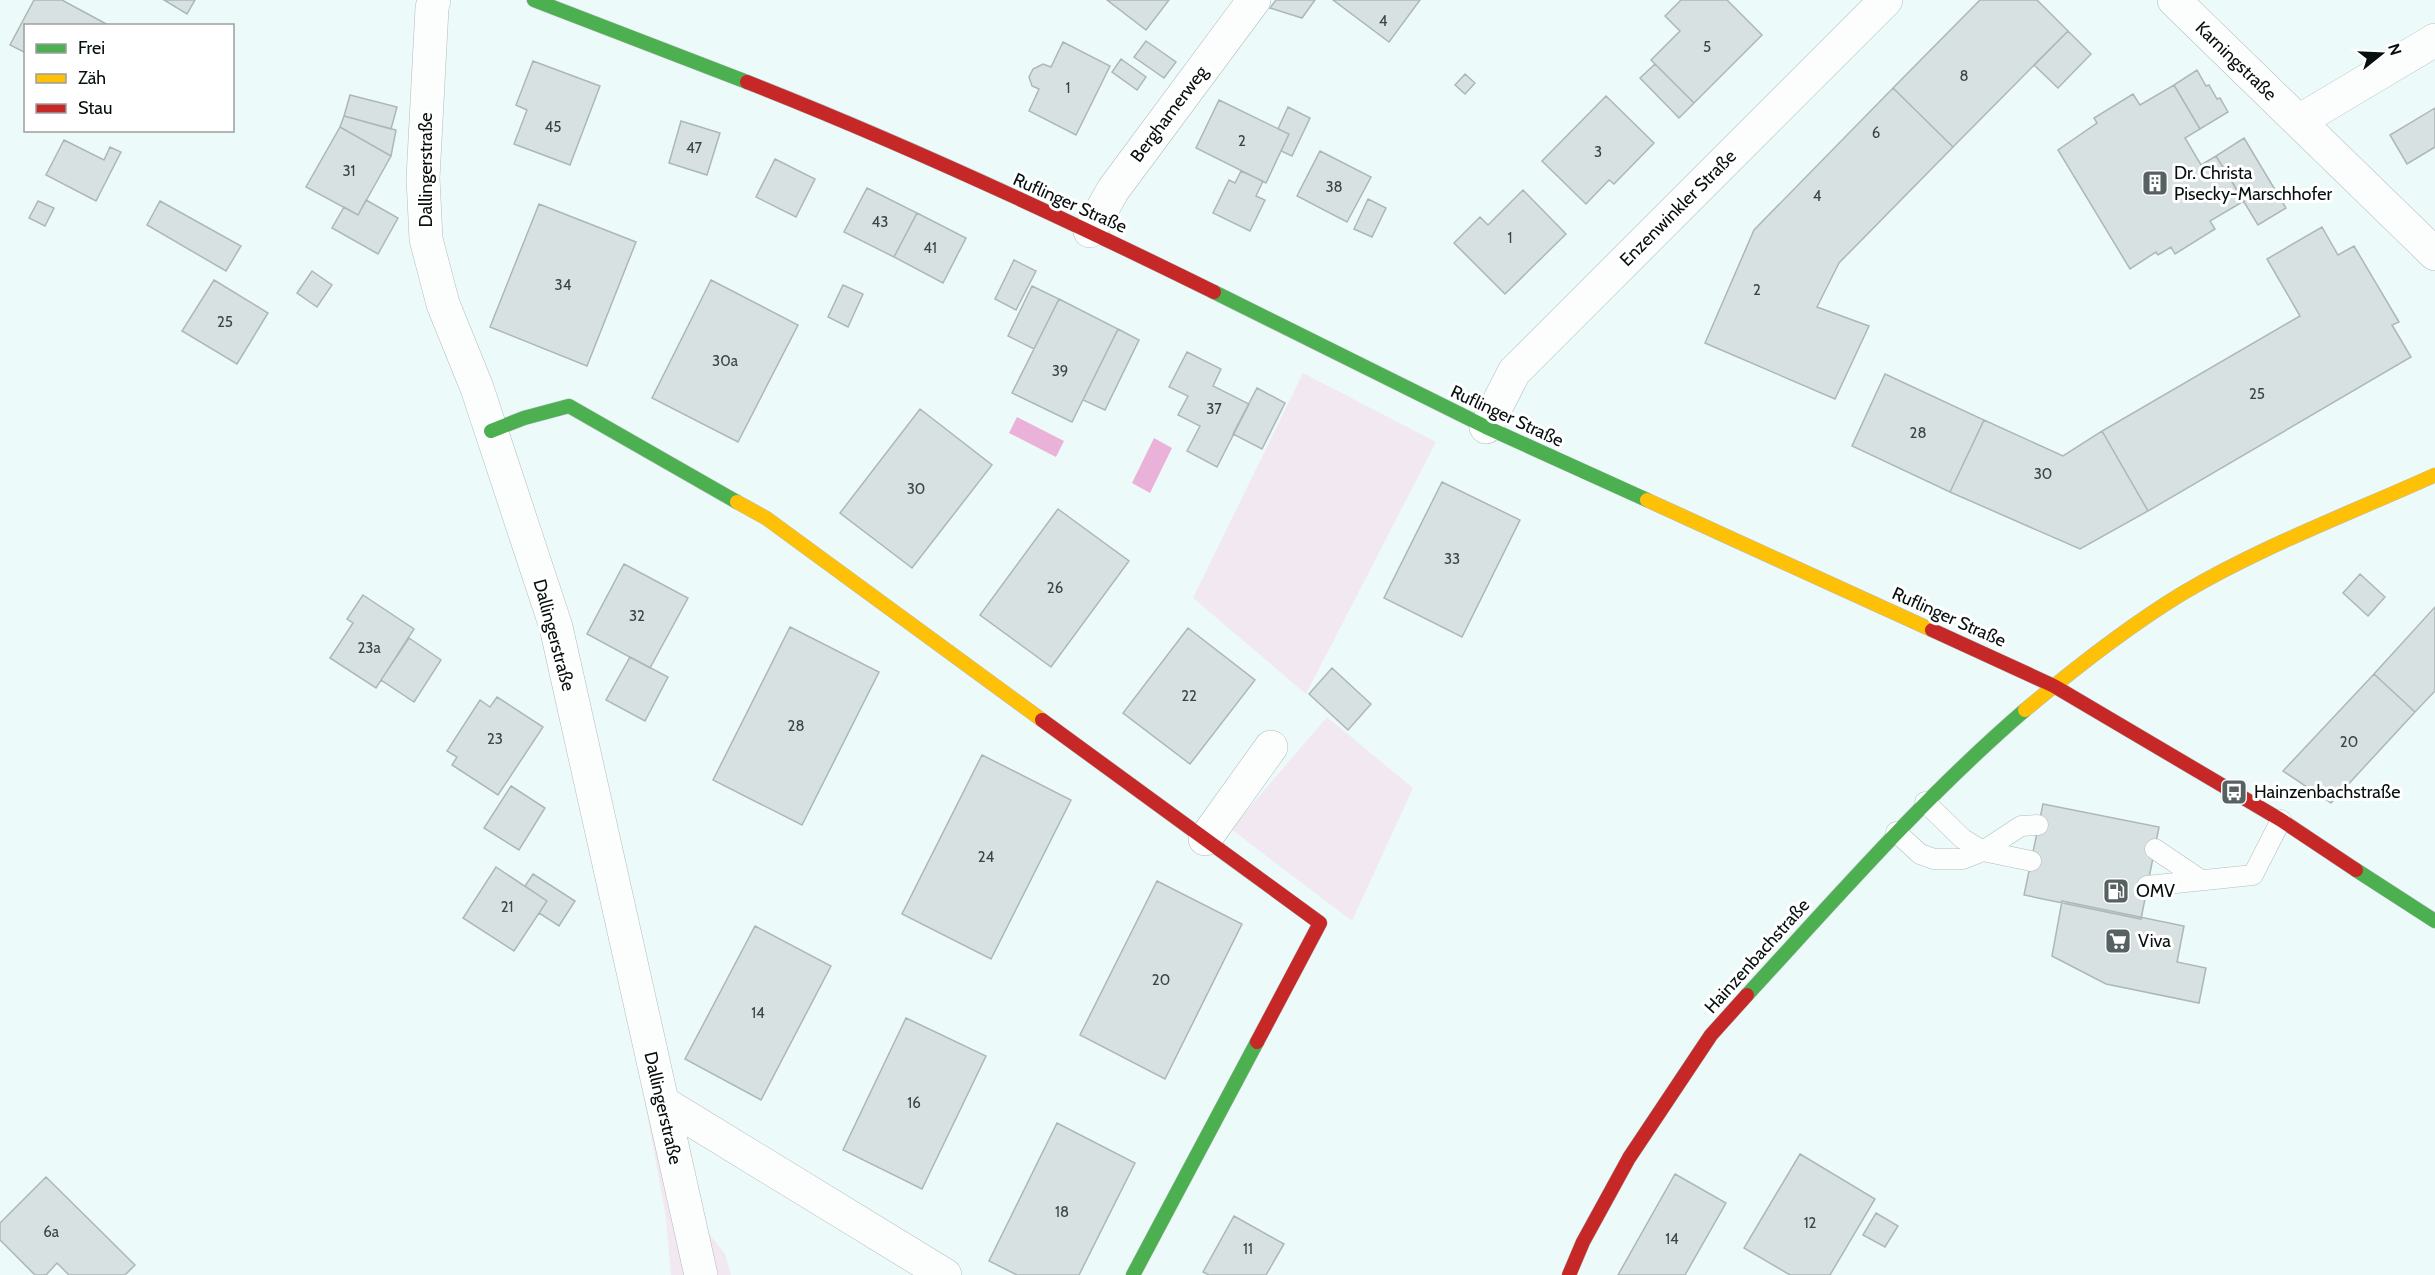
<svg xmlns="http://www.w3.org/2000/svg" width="2435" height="1275" font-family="Cabin,sans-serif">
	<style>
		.green { fill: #f2e8f2 }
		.water { fill: #eab2d8 }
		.building { fill: #d7e1e1; stroke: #aeb7b7; stroke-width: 1.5 }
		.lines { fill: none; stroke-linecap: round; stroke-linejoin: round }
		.lane-casing { stroke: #b3bcbc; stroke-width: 21 }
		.street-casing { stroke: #b3bcbc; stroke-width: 34 }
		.fast-casing { stroke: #b3bcbc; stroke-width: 15 }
		.slow-casing { stroke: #b3bcbc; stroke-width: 15 }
		.jam-casing { stroke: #b3bcbc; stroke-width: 15 }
		.lane { stroke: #fcfefe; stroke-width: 20 }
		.street { stroke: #fcfefe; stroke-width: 33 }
		.fast { stroke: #4caf50; stroke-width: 14 }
		.slow { stroke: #ffc107; stroke-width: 14 }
		.jam { stroke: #c62828; stroke-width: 14 }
		.labels { text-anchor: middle; stroke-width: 6; stroke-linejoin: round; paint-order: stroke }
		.number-label { font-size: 15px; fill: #3b4444 }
		.street-label { font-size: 18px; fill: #070f0f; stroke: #fff }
		.poi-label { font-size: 18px; fill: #070f0f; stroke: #fff; text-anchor: start }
	</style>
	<rect width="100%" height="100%" fill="#edfafa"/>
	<path class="green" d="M1303,373L1436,442L1306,694L1193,598Z
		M1327,717L1413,788L1352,921L1231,829Z
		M641,1080L686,1275H671L666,1218Z
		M702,1225L725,1254L731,1275H712Z"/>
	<path class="water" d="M1017,417L1064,441L1056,457L1009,433Z
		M1154,438L1172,448L1150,493L1132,483Z"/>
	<path class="building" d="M34,0H62L110,26H26V53L10,45Z
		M164,0H195L187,14Z
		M1107,0H1169L1146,30Z
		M1276,0H1315L1302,18L1270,8Z
		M1333,0H1420L1389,42Z
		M1681,0H1727L1762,35L1694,103L1651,60L1680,31L1665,16Z
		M1980,0H2037L2068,31L1953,147L1893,88Z
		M2068,31L2091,54L2058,88L2034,65Z
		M1146,41L1176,62L1164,78L1134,57Z
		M1063,42L1110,66L1076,135L1029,111L1039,89L1032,86L1029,77L1033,69L1043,64L1051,67Z
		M1121,59L1146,77L1137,90L1112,72Z
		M533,61L600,86L570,165L514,144L527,110L516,105Z
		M1655,64L1694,103L1679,118L1640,78Z
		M2197,70L2206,86L2209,85L2217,99L2220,98L2228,112L2200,129L2174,85Z
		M1465,74L1475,83L1465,94L1455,85Z
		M2174,85L2200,129L2185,138L2201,165L2216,156L2244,201L2210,221L2215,229L2175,254L2171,247L2158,255L2156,252L2130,269L2058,150L2097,123L2094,118L2133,94L2140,105Z
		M1893,88L1953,147L1839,263L1817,307L1869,326L1835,399L1705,343L1754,230Z
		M350,95L397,107L391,129L344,116Z
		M1606,96L1654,143L1614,184L1609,180L1586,204L1542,161Z
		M1219,100L1289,134L1266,183L1196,148Z
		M1288,107L1310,118L1292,156L1281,151L1289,134L1278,129Z
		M2435,108V147L2407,164L2390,135Z
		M344,116L396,130L391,156L340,127Z
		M681,121L720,133L707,175L669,163Z
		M340,127L391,156L358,215L306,187Z
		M2244,138L2286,208L2258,225L2216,156Z
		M64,140L104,160L110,147L121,152L96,201L46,175Z
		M1320,151L1371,177L1347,222L1297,196Z
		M775,159L815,179L796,217L756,197Z
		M1241,171L1263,181L1256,196L1265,200L1250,231L1213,213L1229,180L1235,183Z
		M867,188L917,213L894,257L844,232Z
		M1523,190L1566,234L1505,294L1454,243L1480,217L1488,225Z
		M1368,199L1386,208L1372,237L1354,229Z
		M366,200L398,218L378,254L332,228L344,207L358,215Z
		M38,201L54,208L45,226L29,218Z
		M160,201L241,246L226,271L147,225Z
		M539,204L636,242L587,366L490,327Z
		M917,213L966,238L943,283L894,257Z
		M2322,227L2338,255L2354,246L2399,322L2392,325L2411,357L2148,511L2102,431L2300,316L2267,259Z
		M1014,260L1036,271L1016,310L995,299Z
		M312,271L332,285L317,307L297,293Z
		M214,280L268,313L237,364L182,331Z
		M711,280L798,325L738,442L652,398Z
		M843,285L863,294L848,327L828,317Z
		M1032,286L1059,299L1034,349L1008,336Z
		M1059,299L1118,329L1072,422L1012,393Z
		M1118,329L1139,340L1105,410L1083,400Z
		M1187,352L1221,369L1213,386L1249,404L1217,467L1187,451L1200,426L1178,415L1188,396L1169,387Z
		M1885,374L1984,420L1950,492L1852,446Z
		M1257,388L1285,403L1262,449L1233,434Z
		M920,409L992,465L912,568L840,513Z
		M1984,420L2063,456L2102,431L2148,511L2080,549L1950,492Z
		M1442,482L1520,520L1462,637L1384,598Z
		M1058,509L1129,561L1051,667L980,615Z
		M624,564L688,598L650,668L587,634Z
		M2360,574L2385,597L2368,616L2343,593Z
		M363,595L414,629L376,688L330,658L353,623L347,619Z
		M2435,607V691L2415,712L2374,674Z
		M790,627L879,672L802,825L713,780Z
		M1188,628L1255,680L1190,764L1123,713Z
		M409,638L441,660L414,702L381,680Z
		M630,657L668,677L645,721L606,700Z
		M1332,668L1371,704L1348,730L1309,694Z
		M2374,674L2415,712L2331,803L2283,771Z
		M497,697L543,727L498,795L452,765L457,757L447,751L480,700L490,707Z
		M982,755L1071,800L991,959L902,914Z
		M511,786L545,808L519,850L484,828Z
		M2043,804L2159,827L2141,919L2024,895Z
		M496,867L547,901L514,951L463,918Z
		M533,874L575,901L559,926L539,913L547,901L525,886Z
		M1157,881L1242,924L1165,1079L1080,1035Z
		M2062,901L2184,926L2177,962L2206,968L2199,1003L2106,984L2052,956Z
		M755,926L831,966L761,1100L685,1059Z
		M906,1018L986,1056L922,1189L843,1150Z
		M1057,1123L1135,1163L1079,1275H1017L989,1261Z
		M1800,1154L1875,1199L1830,1275H1790L1744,1248Z
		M1675,1174L1726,1203L1685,1275H1618Z
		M46,1177L135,1265L125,1275H69L57,1263L46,1275H35L0,1240V1223Z
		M1876,1213L1898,1226L1885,1247L1863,1235Z
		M1234,1216L1284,1244L1266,1275H1209L1203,1272Z"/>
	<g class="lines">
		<defs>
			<path id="lane" d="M1925,802L1963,839L1983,851L2031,861
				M1896,832L1920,854L1934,859H1963L1983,851L2021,826L2038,825
				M2155,849L2201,880
				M2147,886L2253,875L2281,820"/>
			<path id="street" d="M434,0L432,8L423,178L426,239L443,304L477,388L556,627L701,1275
				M2174,0L2435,254
				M2299,121L2435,40
				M1090,231L1113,190L1254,0
				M1486,427L1514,372L1886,0
				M1205,839L1271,747
				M662,1102L945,1275"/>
			<path id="fast" d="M534,0L747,82
				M1214,292L1486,427L1647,500
				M491,431L524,418L569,406L737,502
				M2356,870L2435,921
				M1747,995C1837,897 1924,797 2025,710
				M1133,1275L1257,1042"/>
			<path id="slow" d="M1647,500L1932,630
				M737,502L766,518L1042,720
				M2025,710C2075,668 2127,627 2183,593C2262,546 2351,513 2435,475"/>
			<path id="jam" d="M747,82C905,144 1062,217 1214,292
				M1932,630L2054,686L2281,820L2356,870
				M1042,720L1320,923L1257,1042
				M1569,1275L1583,1242L1629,1158L1711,1035L1747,995"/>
		</defs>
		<use href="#lane" class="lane-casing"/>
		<use href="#street" class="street-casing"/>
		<use href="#fast" class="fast-casing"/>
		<use href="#slow" class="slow-casing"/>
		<use href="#jam" class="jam-casing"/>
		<use href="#lane" class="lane"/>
		<use href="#street" class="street"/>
		<use href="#fast" class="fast"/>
		<use href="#slow" class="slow"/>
		<use href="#jam" class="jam"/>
	</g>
	<defs>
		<symbol id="building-square" viewBox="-11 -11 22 22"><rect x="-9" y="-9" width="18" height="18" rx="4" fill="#586161" stroke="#fff"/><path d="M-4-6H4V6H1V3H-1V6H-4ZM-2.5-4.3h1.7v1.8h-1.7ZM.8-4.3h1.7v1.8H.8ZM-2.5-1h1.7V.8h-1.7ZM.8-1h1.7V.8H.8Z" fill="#fff"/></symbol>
		<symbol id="bus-square" viewBox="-11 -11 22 22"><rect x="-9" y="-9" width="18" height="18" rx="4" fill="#586161" stroke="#fff"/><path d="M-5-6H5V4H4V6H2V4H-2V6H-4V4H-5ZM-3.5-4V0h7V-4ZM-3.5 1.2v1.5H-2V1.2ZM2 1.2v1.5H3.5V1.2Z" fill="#fff"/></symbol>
		<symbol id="fuel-square" viewBox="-11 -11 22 22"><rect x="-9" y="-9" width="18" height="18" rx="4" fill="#586161" stroke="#fff"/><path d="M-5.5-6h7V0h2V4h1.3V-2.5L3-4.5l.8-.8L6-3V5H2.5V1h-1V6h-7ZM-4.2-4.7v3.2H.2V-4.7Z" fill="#fff"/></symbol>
		<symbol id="supermarket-square" viewBox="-11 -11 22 22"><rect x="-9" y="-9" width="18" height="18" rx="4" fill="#586161" stroke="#fff"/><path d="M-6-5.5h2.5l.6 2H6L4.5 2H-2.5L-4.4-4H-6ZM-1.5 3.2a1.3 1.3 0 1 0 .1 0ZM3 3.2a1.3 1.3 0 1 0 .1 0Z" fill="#fff"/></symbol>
	</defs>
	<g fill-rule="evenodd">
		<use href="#building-square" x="2140" y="168" width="30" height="30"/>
		<use href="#bus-square" x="2219" y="777" width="30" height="30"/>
		<use href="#fuel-square" x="2101" y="876" width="30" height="30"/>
		<use href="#supermarket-square" x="2103" y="926" width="30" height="30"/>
	</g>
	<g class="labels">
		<g class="number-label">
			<text x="1383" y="26">4</text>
			<text x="1707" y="52">5</text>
			<text x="1964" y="81">8</text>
			<text x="1068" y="93">1</text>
			<text x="553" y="132">45</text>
			<text x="1876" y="138">6</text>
			<text x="1242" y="146">2</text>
			<text x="694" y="153">47</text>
			<text x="1598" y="157">3</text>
			<text x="349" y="176">31</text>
			<text x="1334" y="192">38</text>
			<text x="1817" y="201">4</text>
			<text x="880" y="227">43</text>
			<text x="1510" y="243">1</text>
			<text x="930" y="253">41</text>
			<text x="563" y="290">34</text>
			<text x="1757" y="295">2</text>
			<text x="225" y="327">25</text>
			<text x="725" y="366">30a</text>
			<text x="1060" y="376">39</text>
			<text x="2257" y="399">25</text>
			<text x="1214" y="414">37</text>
			<text x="1918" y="438">28</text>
			<text x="2043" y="479">30</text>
			<text x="916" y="494">30</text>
			<text x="1452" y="564">33</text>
			<text x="1055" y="593">26</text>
			<text x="637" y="621">32</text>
			<text x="369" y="653">23a</text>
			<text x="1189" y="701">22</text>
			<text x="796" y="731">28</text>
			<text x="495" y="744">23</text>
			<text x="2349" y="747">20</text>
			<text x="986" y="862">24</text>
			<text x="507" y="912">21</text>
			<text x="1161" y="985">20</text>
			<text x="758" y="1018">14</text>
			<text x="914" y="1108">16</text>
			<text x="1062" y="1217">18</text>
			<text x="1810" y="1228">12</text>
			<text x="51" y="1237">6a</text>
			<text x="1672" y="1244">14</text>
			<text x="1248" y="1254">11</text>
		</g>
		<g class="street-label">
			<text transform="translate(2236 61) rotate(44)" y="6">Karningstraße</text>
			<text transform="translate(1169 114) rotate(-53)" y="6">Berghamerweg</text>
			<text transform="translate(426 170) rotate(-90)" y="6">Dallingerstraße</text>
			<text transform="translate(1070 203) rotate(24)" y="6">Ruflinger Straße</text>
			<text transform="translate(1678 208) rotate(-45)" y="6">Enzenwinkler Straße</text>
			<text transform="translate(1507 416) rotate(25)" y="6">Ruflinger Straße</text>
			<text transform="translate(1949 617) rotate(24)" y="6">Ruflinger Straße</text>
			<text transform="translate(554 635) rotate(75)" y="6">Dallingerstraße</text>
			<text transform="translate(1757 956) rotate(-48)" y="6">Hainzenbachstraße</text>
			<text transform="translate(663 1108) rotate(77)" y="6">Dallingerstraße</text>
		</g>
		<g class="poi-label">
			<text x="2174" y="179">Dr. Christa<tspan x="2174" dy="21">Pisecky-Marschhofer</tspan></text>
			<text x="2254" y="798">Hainzenbachstraße</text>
			<text x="2136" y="897">OMV</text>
			<text x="2138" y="947">Viva</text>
		</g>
	</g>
	<rect x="24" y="24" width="210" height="108" fill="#ffffff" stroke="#9c9f9f" stroke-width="1.5"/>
	<rect x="36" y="44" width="30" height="9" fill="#4caf50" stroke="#9c9f9f" stroke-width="1.5"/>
	<text x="78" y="54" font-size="18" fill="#070f0f">Frei</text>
	<rect x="36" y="74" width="30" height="9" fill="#ffc107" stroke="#9c9f9f" stroke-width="1.5"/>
	<text x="78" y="84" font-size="18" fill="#070f0f">Zäh</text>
	<rect x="36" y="104" width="30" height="9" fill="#c62828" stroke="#9c9f9f" stroke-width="1.5"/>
	<text x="78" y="114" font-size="18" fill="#070f0f">Stau</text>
	<g transform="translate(2381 54) rotate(72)" stroke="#ffffff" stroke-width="4.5" paint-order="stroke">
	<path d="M0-4.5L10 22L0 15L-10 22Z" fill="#070f0f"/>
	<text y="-9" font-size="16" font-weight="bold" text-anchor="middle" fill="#070f0f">N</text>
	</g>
</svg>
